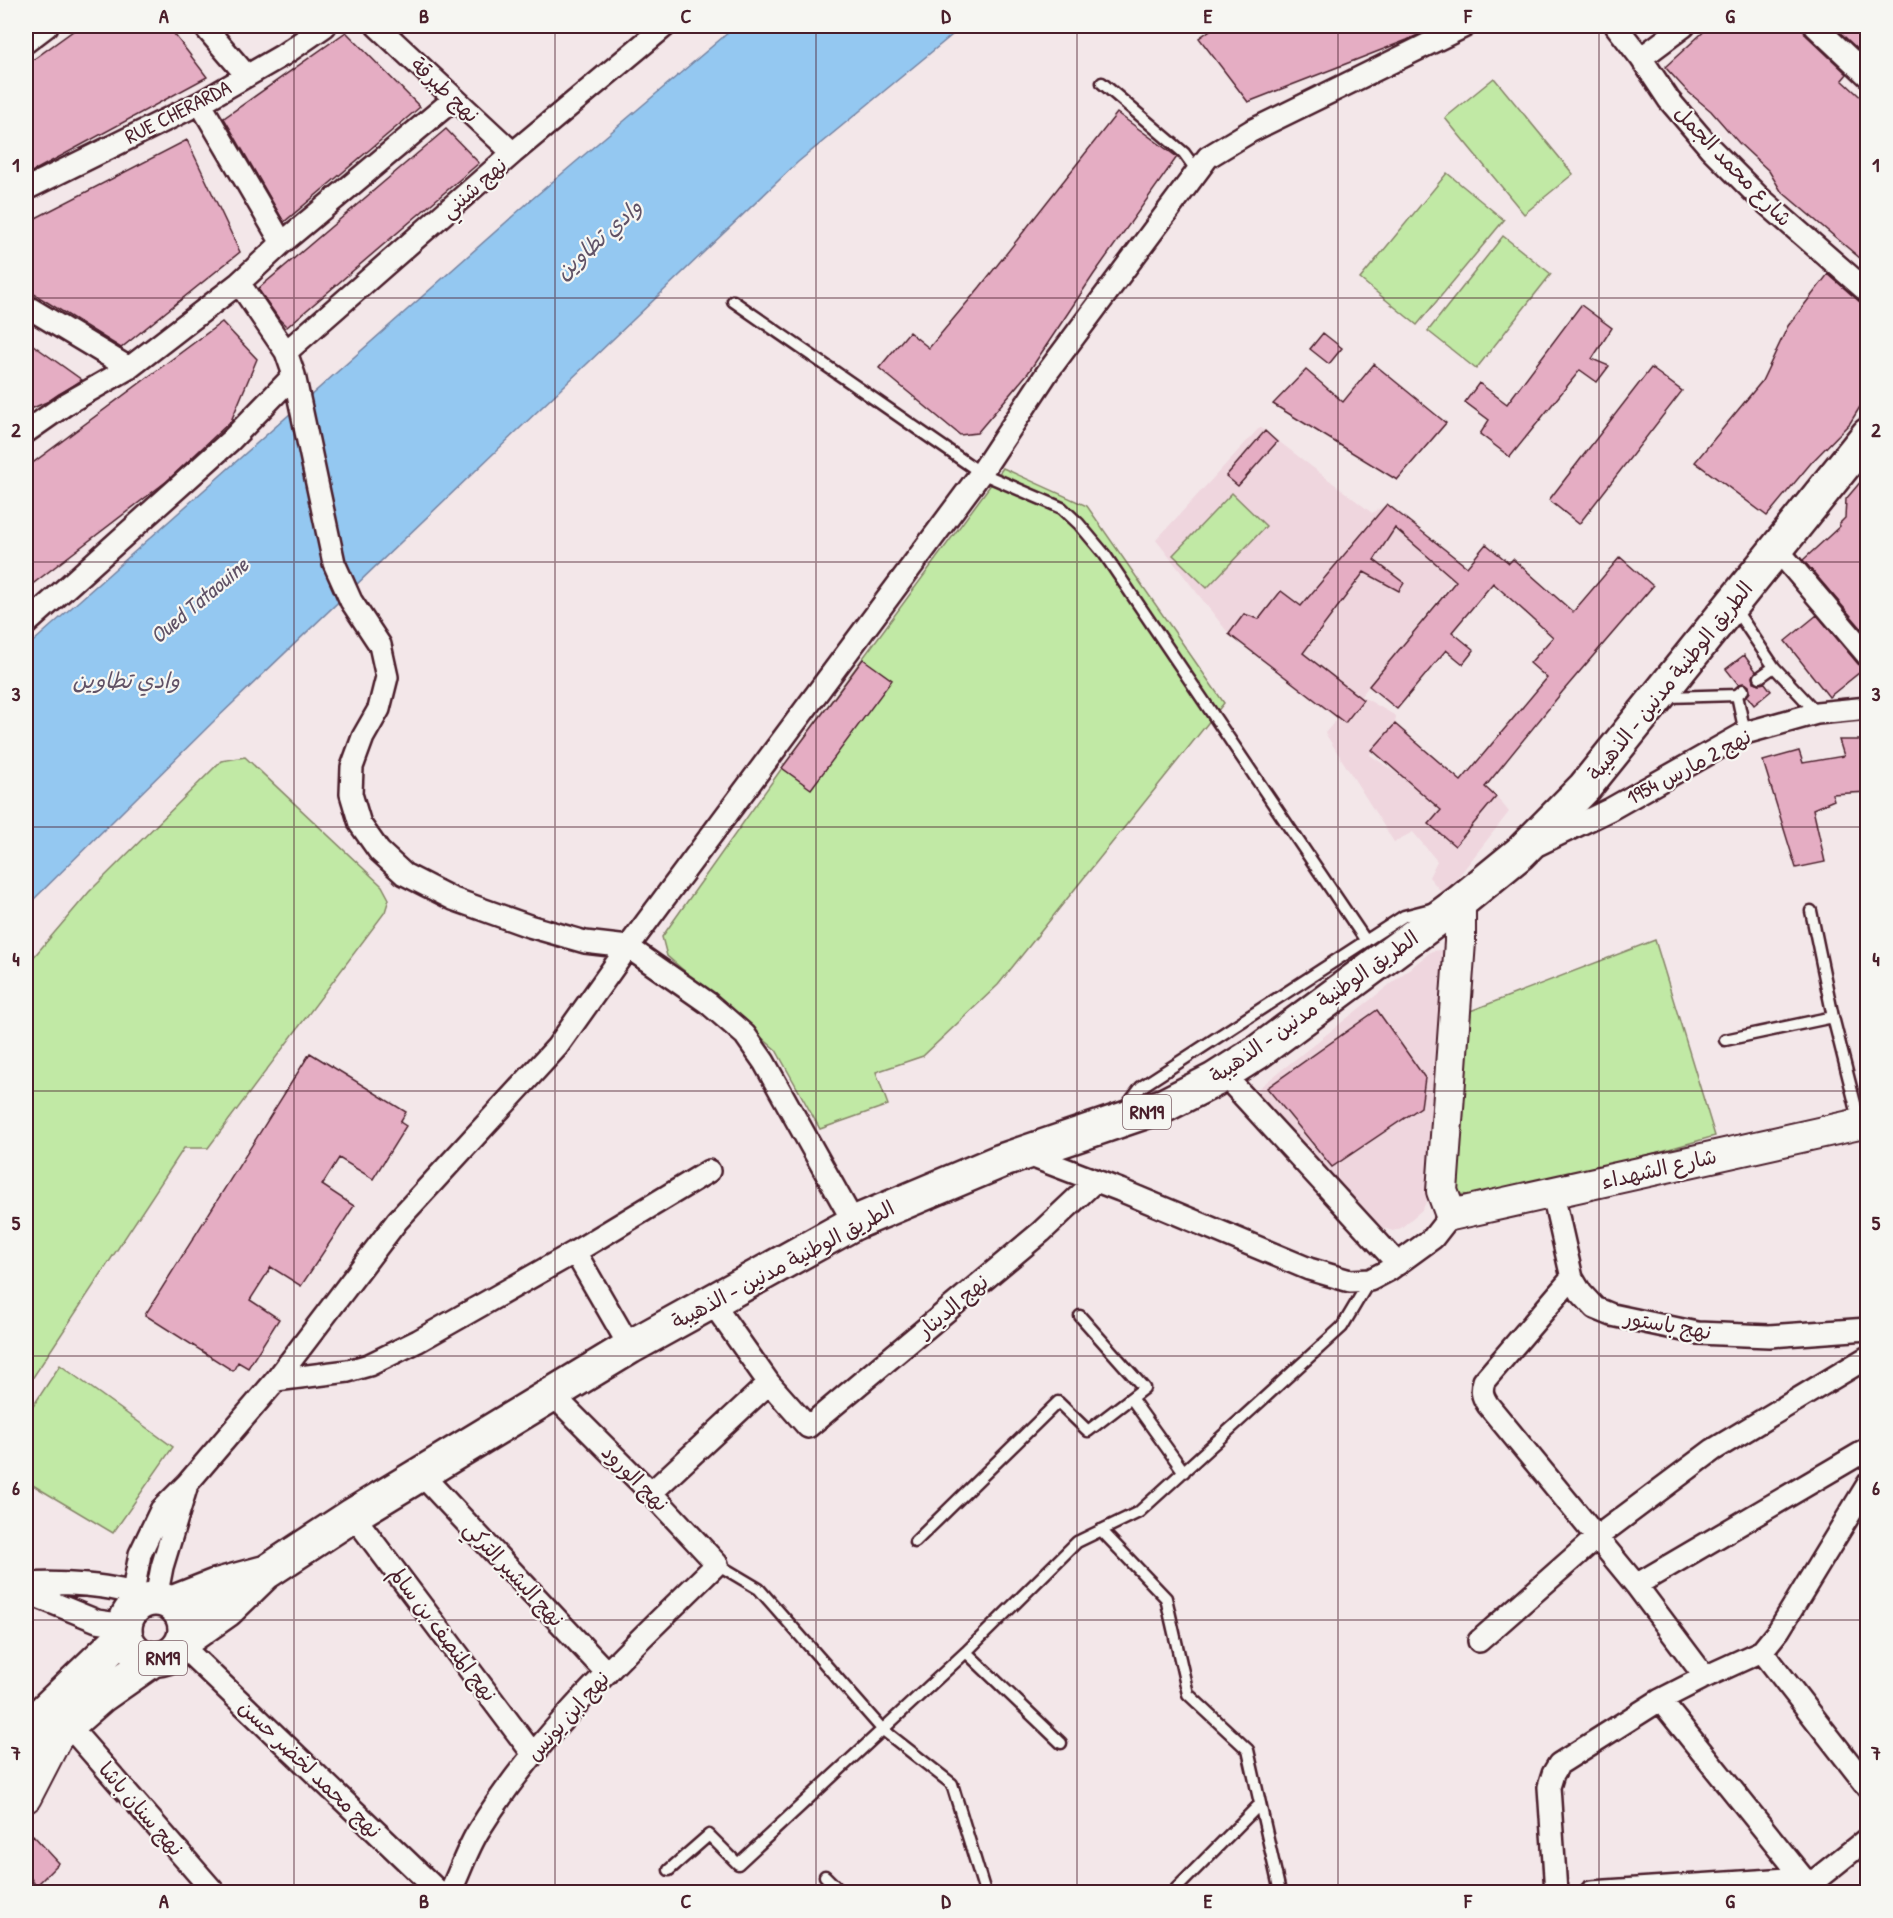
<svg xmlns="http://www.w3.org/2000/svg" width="1893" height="1918" font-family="'Patrick Hand','Playpen Sans Arabic',sans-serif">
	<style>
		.built { fill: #efd6de }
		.green { fill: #c1e9a5; stroke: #868468; stroke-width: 1.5 }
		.water { fill: #94c8f1; stroke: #7684a2; stroke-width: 1.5 }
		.building { fill: #e5adc3; stroke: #4a1f2b; stroke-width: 1.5 }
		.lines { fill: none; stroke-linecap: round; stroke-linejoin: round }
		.lane-casing { stroke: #4a1f2b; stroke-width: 15 }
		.street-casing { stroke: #4a1f2b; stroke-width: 26 }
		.secondary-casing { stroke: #4a1f2b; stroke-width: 34 }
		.primary-casing { stroke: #4a1f2b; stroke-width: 38 }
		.lane { stroke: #f6f6f2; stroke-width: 10 }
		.street { stroke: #f6f6f2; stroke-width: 21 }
		.secondary { stroke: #f6f6f2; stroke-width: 30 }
		.primary { stroke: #f6f6f2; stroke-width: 33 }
		.grid { fill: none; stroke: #4a1f2b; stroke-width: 1.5; stroke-opacity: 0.55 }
		.labels { text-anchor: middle; stroke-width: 4.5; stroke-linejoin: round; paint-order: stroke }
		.shield { fill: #f6f6f2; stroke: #7e6067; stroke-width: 1.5 }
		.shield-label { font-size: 20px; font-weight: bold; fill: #4a1f2b }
		.street-label { font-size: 21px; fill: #4a1f2b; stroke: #f6f6f2 }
		.water-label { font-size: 22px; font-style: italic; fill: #605266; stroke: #f6f6f2 }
		.neatline { fill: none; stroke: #4a1f2b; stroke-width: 2 }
		.grid-label { font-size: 20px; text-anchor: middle; font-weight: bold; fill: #4a1f2b }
	</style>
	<rect width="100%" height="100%" fill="#f3e7e9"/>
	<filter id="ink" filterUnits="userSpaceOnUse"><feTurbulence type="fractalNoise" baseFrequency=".0167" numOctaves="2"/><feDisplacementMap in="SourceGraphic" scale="12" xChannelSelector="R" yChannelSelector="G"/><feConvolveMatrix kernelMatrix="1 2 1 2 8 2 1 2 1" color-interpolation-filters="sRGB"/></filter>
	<g filter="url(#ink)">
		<path class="built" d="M1260,427L1372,513L1387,504L1465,566L1361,696L1396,716L1395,724L1372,750L1370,755L1401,776L1441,809L1471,776L1493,792L1509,812L1444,895L1429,877L1437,861L1413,832L1394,842L1325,733L1337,719L1229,634L1156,540Z
			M1442,950L1447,952L1452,962L1427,1200L1423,1209L1401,1228L1393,1231L1383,1228L1255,1091L1432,951Z"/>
		<path class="green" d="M1494,78L1573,174L1524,214L1445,118Z
			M1447,173L1504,220L1417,325L1360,279Z
			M1503,236L1551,274L1476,369L1428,331Z
			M1003,468L1087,506L1224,703L998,985L923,1056L876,1072L888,1105L820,1129L776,1050L667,956L662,937L782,768Z
			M1232,493L1266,526L1207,588L1173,555Z
			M245,757L382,886L389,899L385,912L208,1148H184L26,1388V966L89,892L221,761Z
			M1655,940L1715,1136L1637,1158L1469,1195L1458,1194L1453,1182L1465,1013Z
			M60,1365L173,1447L113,1533L26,1481V1417Z"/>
		<path class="water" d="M736,26H963L798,162L214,721L26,907V648L531,200Z"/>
		<path class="building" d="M80,26H168L207,77L26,175V65Z
			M1216,26H1437L1407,40L1248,102L1199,38Z
			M1710,26H1803L1806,35L1847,74L1842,80L1868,104V265L1781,191L1769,171L1739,143L1711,111L1687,91L1665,67Z
			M1833,26H1868V53L1865,56Z
			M346,32L420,107L284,222L224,118Z
			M1117,113L1177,157L1094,274L1028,373L977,433L960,435L879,368L909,332L929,348L980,287Z
			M446,129L479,163L287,327L279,319L258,289Z
			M187,140L240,252L121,348L26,289V223Z
			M1828,274L1860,302L1868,304V394L1850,423L1811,463L1767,516L1695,462L1762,381L1788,326Z
			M1581,305L1612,328L1592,359L1609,366L1597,382L1580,370L1510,457L1480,434L1489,420L1465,402L1479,383L1507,404Z
			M222,322L257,359L231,421L167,481L26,589V468Z
			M1323,333L1342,348L1329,364L1310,349Z
			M26,340L82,380L49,401L26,411Z
			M1374,364L1446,423L1397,480L1273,404L1306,370L1343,402Z
			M1651,368L1682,391L1579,524L1549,500Z
			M1265,431L1277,442L1238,486L1226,476Z
			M1868,473V636L1803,560L1840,526L1839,524L1845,518L1846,499Z
			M1387,504L1467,567L1486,544L1509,563L1513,559L1573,612L1620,557L1653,586L1563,691L1485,787L1496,797L1455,846L1429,824L1441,810L1372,750L1395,724L1461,781L1547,678L1530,663L1553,637L1493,583L1452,632L1474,650L1463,664L1446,650L1397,709L1369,686L1456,581L1395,528L1374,560L1404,583L1399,591L1364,572L1303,653L1363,700L1345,723L1229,634L1244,614L1259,619L1281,591L1301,606Z
			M1817,615L1858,664L1865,668L1829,697L1785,641Z
			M1744,655L1756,671L1753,677L1754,682L1760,684L1765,683L1771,691L1754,705L1747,696L1750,692L1749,686L1745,683L1738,684L1726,669Z
			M863,659L892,680L811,789L782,768Z
			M1839,740H1868V792L1832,794L1834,800L1813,809L1825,862L1796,868L1763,761L1799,751L1803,763L1844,756Z
			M1377,1010L1425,1078L1421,1107L1332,1167L1267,1088Z
			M310,1053L406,1112L400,1122L406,1126L373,1179L339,1158L322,1185L354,1206L301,1286L271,1267L250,1300L279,1319L248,1368L238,1362L233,1371L145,1315Z
			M33,1835L59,1863L36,1886L26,1871V1846Z"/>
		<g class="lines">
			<defs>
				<path id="lane" d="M1102,83L1184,153L1197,171
					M733,301L981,473L1062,508L1079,524L1105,555L1366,941
					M1735,609L1774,667L1760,677
					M1774,667L1817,713
					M1737,695L1745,733
					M1667,697L1737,695L1743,690
					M1811,911L1833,1017L1860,1123
					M1725,1040L1833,1017
					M1125,1108L1141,1087L1404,916L1431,909
					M1131,1398L1184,1472
					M1101,1530L1166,1598L1188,1694L1248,1750L1280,1892
					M915,1542L1058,1402L1088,1431L1144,1388L1080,1316
					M717,1564L759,1589L882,1729L952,1784L985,1892
					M966,1652L1061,1743
					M669,1870L709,1835L738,1864L966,1652L1077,1542L1139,1512L1342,1327L1370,1280
					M825,1876L841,1892
					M1173,1892L1260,1804"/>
				<path id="street" d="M204,26L247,76
					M377,26L513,153
					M1616,26L1641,58L1669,100L1710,148L1759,197L1868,292
					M1815,26L1868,76
					M26,42L47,26
					M1641,58L1684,26
					M200,103L282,243
					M26,189L200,103L283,55L325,26
					M239,283L286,352L294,375L334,563L351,601L380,645L387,677L379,709L363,737L352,767L351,794L360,824L379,851L404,874L453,899L529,926L585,942L628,947L708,1003L745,1035L764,1062L854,1223
					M26,306L129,368
					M286,352L513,153L665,26
					M26,432L66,404L129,368L168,338L239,283L282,243L454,99
					M1777,549L1868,656
					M26,624L231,440L294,375
					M1539,844L1609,810L1745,733L1817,713L1868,708
					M1223,1074L1398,1264
					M1023,1153L1120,1190L1309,1269L1350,1281L1370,1280L1389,1270L1433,1238L1451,1215
					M1553,1194L1572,1278L1581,1293L1595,1308L1612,1315L1697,1333L1769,1336L1868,1329
					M575,1252L630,1347
					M1572,1278L1484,1381C1481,1391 1482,1396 1488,1405L1636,1585L1705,1677
					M711,1301L769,1383L808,1427L1041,1232L1095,1181
					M276,1380L348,1371L369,1365L418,1341L575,1252L709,1171
					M421,1474L607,1673
					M651,1493L769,1383
					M353,1515L533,1754
					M26,1584C57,1582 116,1584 144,1598
					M1636,1585L1868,1449
					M26,1592L97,1621L125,1625
					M156,1598L162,1567L186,1488
					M133,1608V1592L140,1554L161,1510L187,1484L276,1380L397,1221L557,1047L628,947L981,473L1047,373L1208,157L1251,131L1465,26
					M1479,1641L1597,1537L1713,1450L1868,1357
					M181,1645L439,1892
					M1762,1651L1868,1787
					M1660,1700L1803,1878
					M68,1725L214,1892
					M450,1892C460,1872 467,1849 479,1830C542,1728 633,1647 717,1564L651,1493L551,1393
					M1556,1892L1549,1787L1553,1774L1559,1764L1660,1700L1705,1677L1762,1651L1779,1630L1868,1484
					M1591,1892L1803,1878L1813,1882L1868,1838"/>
				<path id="secondary" d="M1460,902V942L1442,1191L1451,1215L1868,1122
					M26,1797L56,1739"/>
				<path id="primary" d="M125 1629a30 30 0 1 1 60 0a30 30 0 1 1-60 0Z
					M172,1603L215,1586L263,1573
					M183,1641L227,1610L265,1573L353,1515L630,1347L854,1223L1001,1161L1165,1105L1214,1080L1258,1052L1460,902L1520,853L1585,787L1868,435
					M26,1729L125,1634
					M26,1762L101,1696L154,1659"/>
			</defs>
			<use href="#lane" class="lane-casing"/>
			<use href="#street" class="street-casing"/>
			<use href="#secondary" class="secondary-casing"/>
			<use href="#primary" class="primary-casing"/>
			<use href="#lane" class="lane"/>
			<use href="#street" class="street"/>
			<use href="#secondary" class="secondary"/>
			<use href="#primary" class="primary"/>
		</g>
	</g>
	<path class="grid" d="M294,26V1892M555,26V1892M816,26V1892M1077,26V1892M1338,26V1892M1599,26V1892M26,298H1868M26,562H1868M26,827H1868M26,1091H1868M26,1356H1868M26,1620H1868"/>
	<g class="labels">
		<g class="shield">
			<rect x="1123" y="1095" width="48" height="34" rx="4.5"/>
			<rect x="139" y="1641" width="48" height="34" rx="4.5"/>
		</g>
		<g class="shield-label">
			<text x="1147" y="1119">RN19</text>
			<text x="163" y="1665">RN19</text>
		</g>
		<g class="street-label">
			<text transform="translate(445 90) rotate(43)" y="7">نهج طبرقة</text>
			<text transform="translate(178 112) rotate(-27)" y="7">RUE CHERARDA</text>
			<text transform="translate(1733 166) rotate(46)" y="7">شارع محمد الجمل</text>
			<text transform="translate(474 188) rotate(-41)" y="7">نهج شنني</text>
			<text transform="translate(1670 681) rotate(-51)" y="7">الطريق الوطنية مدنين - الذهيبة</text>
			<text transform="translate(1689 767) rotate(-28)" y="7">نهج 2 مارس 1954</text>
			<text transform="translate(1314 1007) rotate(-35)" y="7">الطريق الوطنية مدنين - الذهيبة</text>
			<text transform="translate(1659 1169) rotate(-13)" y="7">شارع الشهداء</text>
			<text transform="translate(783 1265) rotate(-28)" y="7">الطريق الوطنية مدنين - الذهيبة</text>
			<text transform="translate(953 1306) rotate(-40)" y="7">نهج الدينار</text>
			<text transform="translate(1668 1325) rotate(10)" y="7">نهج باستور</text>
			<text transform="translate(635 1478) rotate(45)" y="7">نهج الورود</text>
			<text transform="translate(514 1574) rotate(47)" y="7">نهج البشير التركي</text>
			<text transform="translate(443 1634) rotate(53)" y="7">نهج المنصف بن سالم</text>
			<text transform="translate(568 1716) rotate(-48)" y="7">نهج ابن يونس</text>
			<text transform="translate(310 1769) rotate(44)" y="7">نهج محمد لخضر حسن</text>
			<text transform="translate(141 1809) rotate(49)" y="7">نهج سنان باشا</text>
		</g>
		<g class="water-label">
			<text transform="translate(598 239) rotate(-42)" y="8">وادي تطاوين</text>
			<text transform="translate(199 600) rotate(-40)" y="8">Oued Tataouine</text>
			<text x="126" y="688">وادي تطاوين</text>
		</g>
	</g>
	<rect width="1893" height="1918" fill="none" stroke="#f6f6f2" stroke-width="66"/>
	<rect x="33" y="33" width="1827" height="1852" class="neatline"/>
	<g class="grid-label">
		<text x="164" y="23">A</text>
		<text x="424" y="23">B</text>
		<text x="686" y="23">C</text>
		<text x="946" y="23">D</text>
		<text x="1208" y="23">E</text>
		<text x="1468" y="23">F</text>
		<text x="1730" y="23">G</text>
		<text x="16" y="172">1</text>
		<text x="1876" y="172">1</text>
		<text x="16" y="437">2</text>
		<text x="1876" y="437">2</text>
		<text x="16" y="701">3</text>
		<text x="1876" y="701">3</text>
		<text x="16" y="966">4</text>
		<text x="1876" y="966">4</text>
		<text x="16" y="1230">5</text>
		<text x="1876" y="1230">5</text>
		<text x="16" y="1495">6</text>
		<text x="1876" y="1495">6</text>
		<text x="16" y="1760">7</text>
		<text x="1876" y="1760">7</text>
		<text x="164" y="1908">A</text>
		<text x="424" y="1908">B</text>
		<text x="686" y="1908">C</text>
		<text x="946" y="1908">D</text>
		<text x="1208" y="1908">E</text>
		<text x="1468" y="1908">F</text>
		<text x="1730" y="1908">G</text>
	</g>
</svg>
